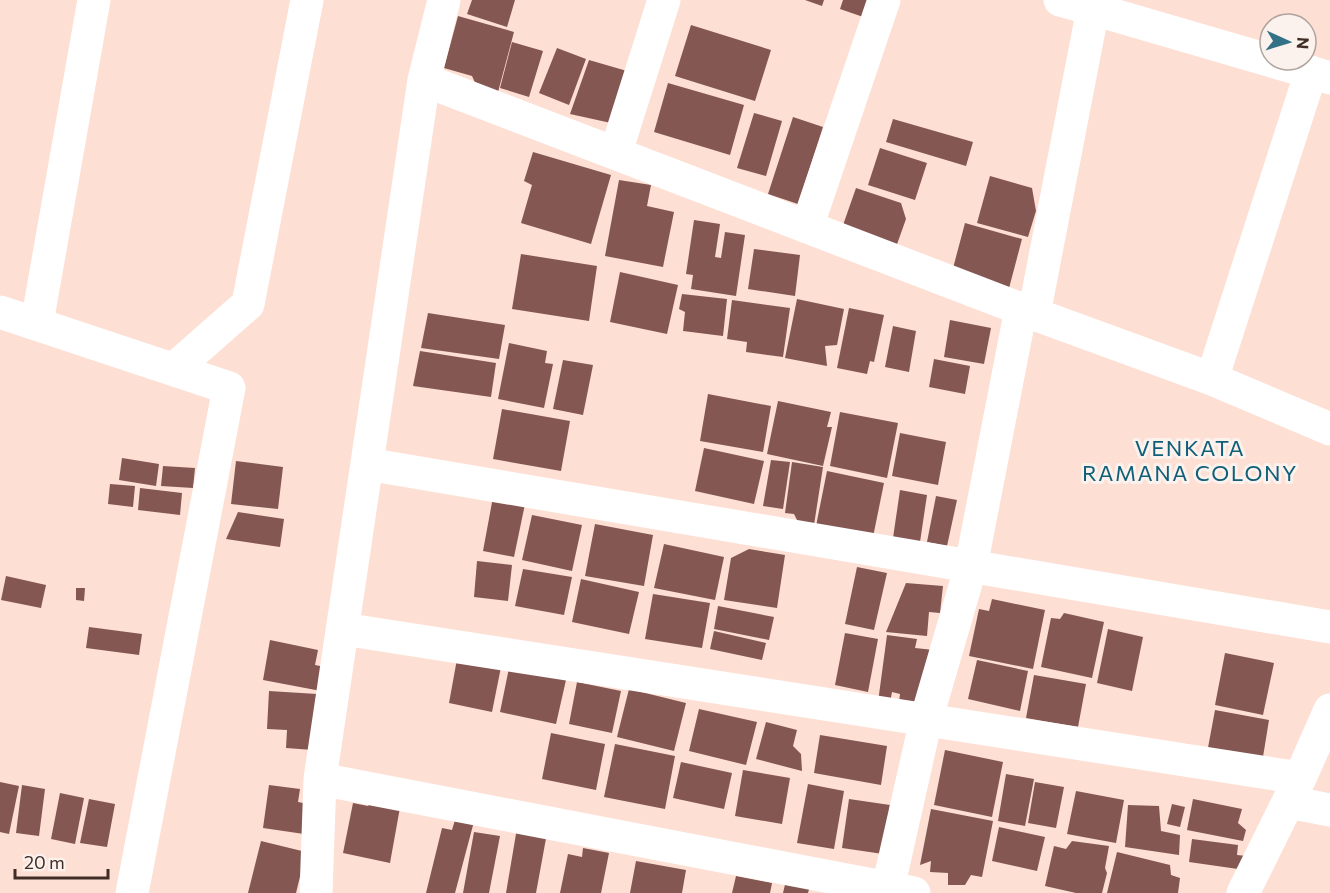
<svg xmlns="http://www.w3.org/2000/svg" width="1330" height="893" font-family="Commissioner,sans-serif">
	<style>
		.building { fill: #845753 }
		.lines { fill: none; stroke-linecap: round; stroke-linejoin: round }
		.minor { stroke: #fff; stroke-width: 33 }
		.labels { text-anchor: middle; stroke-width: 6; stroke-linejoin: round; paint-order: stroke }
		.neighbourhood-label { font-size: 22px; letter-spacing: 1.5px; fill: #115f77; stroke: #fbf1ed }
	</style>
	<rect width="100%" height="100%" fill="#fddfd3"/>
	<path class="building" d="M472,0H515L507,27L467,14Z
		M805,0H824L822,6Z
		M843,0H879L872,20L840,9Z
		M458,16L514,32L498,92L477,87L472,76L444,68Z
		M691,25L771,50L755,101L675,76Z
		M512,42L543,51L529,97L500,88Z
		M557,48L586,59L569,105L539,93Z
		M589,60L627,71L611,123L570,114Z
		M668,83L744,105L730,155L654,132Z
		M754,113L782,121L766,176L737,168Z
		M793,117L823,127L798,204L768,194Z
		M893,119L973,142L966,166L886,142Z
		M880,148L927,163L915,200L868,185Z
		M533,152L611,175L591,244L521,223L532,185L524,181Z
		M990,176L1032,188L1036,211L1028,237L977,223Z
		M619,180L651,185L647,206L674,212L663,267L605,256Z
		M856,188L901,203L906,219L896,247L842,228Z
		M694,220L720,224L715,257L721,258L725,232L745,235L736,296L691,289L693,275L686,274Z
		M965,223L1022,239L1008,292L952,272Z
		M754,249L800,255L795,296L748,289Z
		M521,254L597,266L589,321L512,309Z
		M620,272L678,285L667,334L610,322Z
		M682,294L727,299L723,336L683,331L685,312L679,309Z
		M797,299L844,309L837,345L825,346L827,366L785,358Z
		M732,300L790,308L783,357L746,352L747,342L727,339Z
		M849,308L884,315L874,362L870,361L867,374L837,368Z
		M428,313L505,325L499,359L421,348Z
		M950,320L991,328L984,364L944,357Z
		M893,326L916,331L909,372L885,367Z
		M509,343L547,351L545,363L553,364L544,408L498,399Z
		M420,351L496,363L491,397L413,386Z
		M934,359L970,366L965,394L929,387Z
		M563,360L593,365L583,415L553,409Z
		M708,394L771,406L763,452L700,441Z
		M778,401L831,412L827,427H832L823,466L767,454Z
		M502,409L570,421L561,471L493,459Z
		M840,412L898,423L887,478L830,466Z
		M900,433L946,442L938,485L892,476Z
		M704,448L764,461L754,504L695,491Z
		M122,458L159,464L156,486L119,480Z
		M771,460L790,462L783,509L763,506Z
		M236,461L283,467L278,509L231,504Z
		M792,462L823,467L814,525L798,522L794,514L785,513Z
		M163,466L195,468L193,488L161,486Z
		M827,471L884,483L873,537L816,526Z
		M110,484L135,486L133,507L108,504Z
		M140,488L182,493L180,515L138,510Z
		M900,490L927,495L920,542L893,538Z
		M936,496L957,500L947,546L927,542Z
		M493,497L525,504L514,557L483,551Z
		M238,512L284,519L280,547L226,539Z
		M532,515L582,525L572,571L522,560Z
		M595,524L653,535L644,586L585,576Z
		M664,544L724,557L715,600L654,588Z
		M749,549L785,555L777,608L724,600L731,558Z
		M477,561L512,565L508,601L474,597Z
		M857,567L887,573L874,630L845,624Z
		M523,569L572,577L564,615L515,606Z
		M6,576L46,585L41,608L1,600Z
		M581,579L639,592L629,634L572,622Z
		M906,583L943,586L940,613L929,612L927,636L886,632Z
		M76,588H85L84,601L76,600Z
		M653,594L710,603L702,648L645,639Z
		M992,599L1045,610L1033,669L969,656L979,609L989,611Z
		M718,606L774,617L769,640L714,629Z
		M1064,613L1104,622L1092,678L1041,667L1051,618L1060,619Z
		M89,627L142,634L139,655L86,648Z
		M1108,629L1143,637L1132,691L1097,683Z
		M714,631L766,643L762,660L710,649Z
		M845,633L878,639L868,692L835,685Z
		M887,635L917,639L915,648L934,650L919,705L899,702L900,694L892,692L890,703L878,702Z
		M270,640L318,650L315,665L325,667L321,691L263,680Z
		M1225,653L1274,663L1263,715L1215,705Z
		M457,659L501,667L492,712L449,703Z
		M977,660L1028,671L1020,711L968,699Z
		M509,668L566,680L556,724L500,712Z
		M1034,675L1086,684L1078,727L1026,718Z
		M577,682L621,691L612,733L569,724Z
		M629,689L686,703L674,751L617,737Z
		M269,691L317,694L313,750L286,748L287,730L267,729Z
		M699,709L757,722L746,765L689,751Z
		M1215,710L1269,720L1262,763L1207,753Z
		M766,722L797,730L793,746L801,754L802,771L756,759Z
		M551,733L605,744L596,790L542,779Z
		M820,735L887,746L881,785L814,773Z
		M615,744L675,756L665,809L604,797Z
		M945,750L1003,762L992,817L934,805Z
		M681,762L732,773L724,809L673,798Z
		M743,770L790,778L782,824L735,816Z
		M1006,774L1034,779L1025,826L998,821Z
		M0,782L19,786L9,834L0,832Z
		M1035,782L1064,787L1056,828L1028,823Z
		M808,784L844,791L834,849L797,843Z
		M22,785L45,789L39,836L16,833Z
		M269,785L300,789L298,802L308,804L304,834L263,828Z
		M1076,791L1124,800L1116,843L1067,834Z
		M60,793L84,798L75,844L51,839Z
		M375,797L401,802L390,863L343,853L353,803L368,806Z
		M89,799L115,804L107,847L80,843Z
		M849,799L890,805L883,854L842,848Z
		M1193,799L1242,809L1238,823L1246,830L1243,841L1187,830Z
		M1172,804L1185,807L1180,827L1167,824Z
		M1128,805L1159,806L1161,831L1180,835L1179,855L1125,847Z
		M931,809L993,821L982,877L971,875L965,885H948V873L930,872L931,861L920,865Z
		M458,810L476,814L455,893H426L442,828L452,830Z
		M999,827L1045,837L1037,871L992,861Z
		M517,828L547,833L536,893H506Z
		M474,832L500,836L489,893H463Z
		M1192,839L1238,845L1237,855L1247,856L1245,870L1189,862Z
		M261,841L306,852L296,893H248Z
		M1072,841L1109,846L1105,868L1107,873L1102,893H1076L1045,886L1054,846L1066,849Z
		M583,848L609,853L601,893H560L568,854L582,857Z
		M1117,852L1170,865L1171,875L1180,878L1178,893H1107Z
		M636,861L686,870L682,893H630Z
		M736,876L772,883L770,893H732Z
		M787,876L811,882L808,893H783Z"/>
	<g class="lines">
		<path class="minor" d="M1060,0L1093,9
			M424,80L1034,314L1093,9L1330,78
			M616,152L664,0
			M807,227L884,0
			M0,312L229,388L132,893
			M1034,314L1212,379L1330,429
			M37,323L94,0
			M174,369L248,304L307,0
			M1212,379L1311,72
			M367,464L1330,627
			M343,629L1300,778
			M320,779L914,893
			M1288,802L1330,810
			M888,888L926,720L971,566L1021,309
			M316,893L320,779L424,80L444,0
			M1243,893L1300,778L1330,710"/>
	</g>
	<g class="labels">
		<g class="neighbourhood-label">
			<text x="1190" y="456">VENKATA<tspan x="1190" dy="25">RAMANA COLONY</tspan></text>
		</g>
	</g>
	<g transform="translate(1288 42) rotate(94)"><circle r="28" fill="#fbf1ed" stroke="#b0a39d" stroke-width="1.5"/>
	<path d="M0-4.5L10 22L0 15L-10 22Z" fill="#337187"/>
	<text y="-9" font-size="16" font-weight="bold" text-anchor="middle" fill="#402e26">N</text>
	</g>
	<path d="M15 869v9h93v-9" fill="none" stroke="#402e26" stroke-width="3"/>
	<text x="24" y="869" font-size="18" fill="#402e26" stroke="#fbf1ed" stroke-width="4.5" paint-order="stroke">20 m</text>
</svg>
